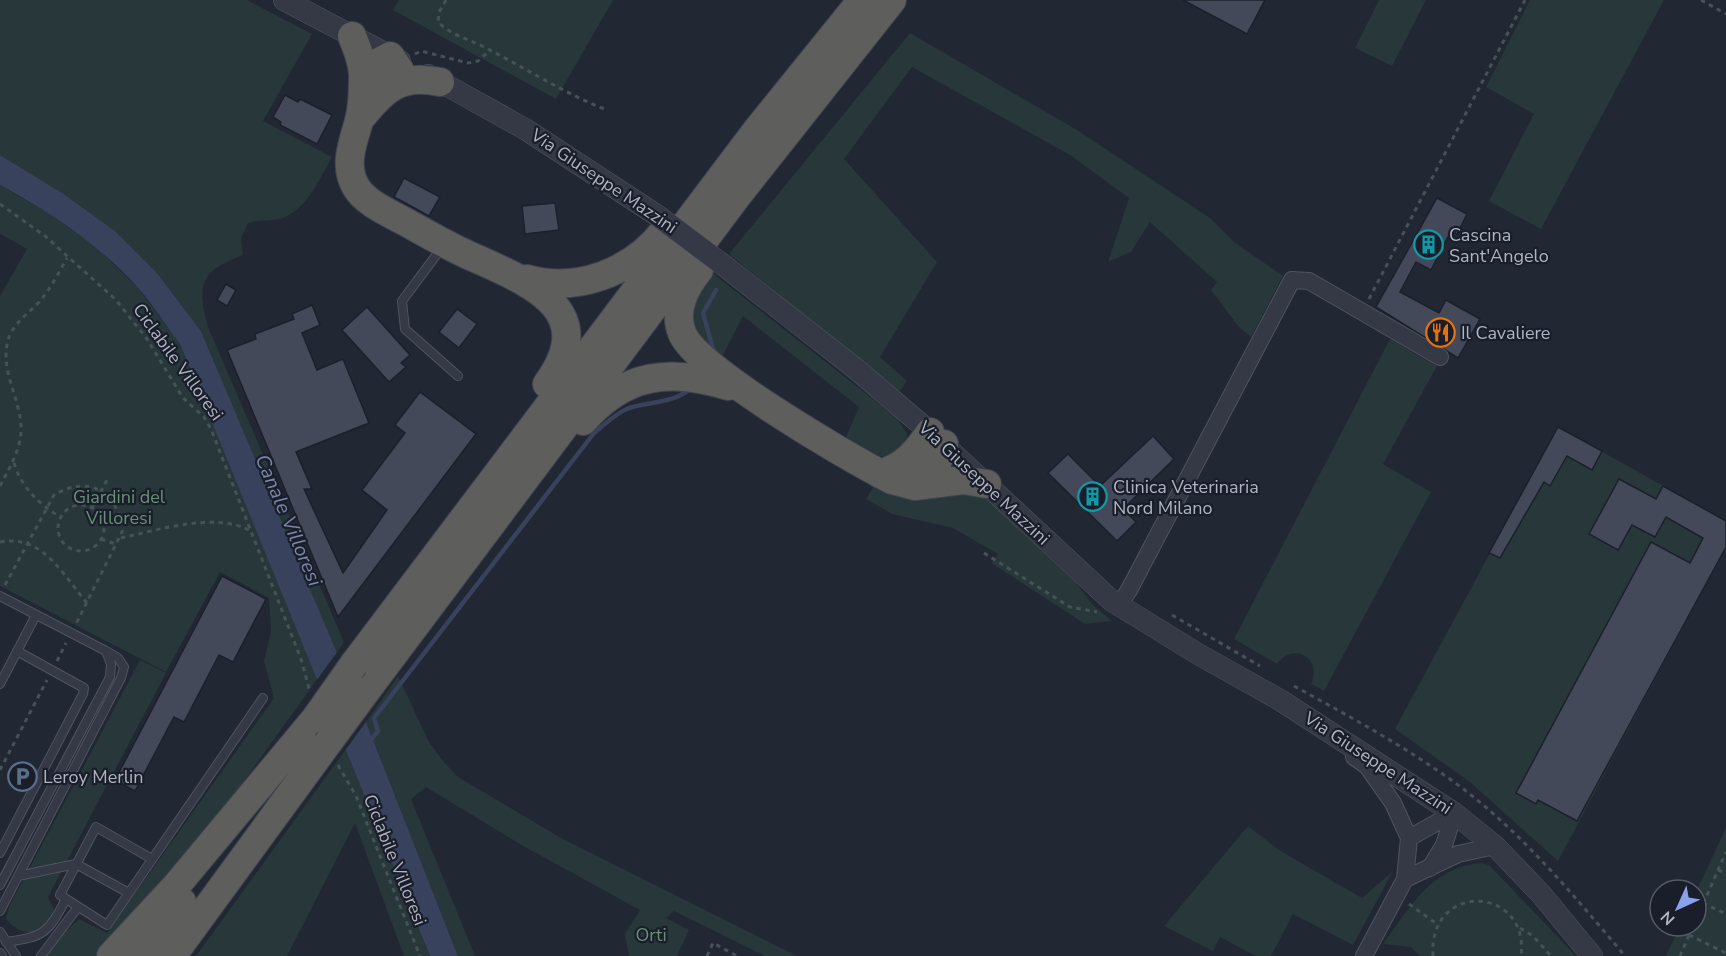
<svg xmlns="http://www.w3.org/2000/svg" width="1726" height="956" font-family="'Nunito Sans',sans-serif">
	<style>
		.green { fill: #27373a }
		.water { fill: #38425c }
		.pier { fill: #222734 }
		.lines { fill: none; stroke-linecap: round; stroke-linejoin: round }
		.stream { stroke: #38425c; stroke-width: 4.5 }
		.building { fill: #434959; stroke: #1c202c; stroke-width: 1.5 }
		.service-casing { stroke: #4f5460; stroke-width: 10 }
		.minor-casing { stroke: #4f5460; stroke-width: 18 }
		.tertiary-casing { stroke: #4f5460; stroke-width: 22 }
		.trunk-casing { stroke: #3f4450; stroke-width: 30 }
		.path { stroke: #455257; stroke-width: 3; stroke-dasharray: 4.5 4.5; stroke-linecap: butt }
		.service { stroke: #353945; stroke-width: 8 }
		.minor { stroke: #353945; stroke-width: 16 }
		.tertiary { stroke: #353945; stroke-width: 21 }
		.trunk { stroke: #5e5e5c; stroke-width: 28 }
		.tertiary-bridge-casing { stroke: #4f5460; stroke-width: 22; stroke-linecap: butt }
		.trunk-bridge-casing { stroke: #3f4450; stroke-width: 30; stroke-linecap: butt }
		.tertiary-bridge { stroke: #353945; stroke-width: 21 }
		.trunk-bridge { stroke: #5e5e5c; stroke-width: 28 }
		.labels { text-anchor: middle; stroke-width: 4.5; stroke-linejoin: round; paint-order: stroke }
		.street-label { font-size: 18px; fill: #afb4c2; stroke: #1a1e2a }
		.poi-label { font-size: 18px; fill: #afb4c2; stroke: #1a1e2a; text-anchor: start }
		.park-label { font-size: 18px; fill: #699077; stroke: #1a1e2a }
		.water-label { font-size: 20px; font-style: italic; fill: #7a87a8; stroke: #1a1e2a }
	</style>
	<rect width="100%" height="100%" fill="#222734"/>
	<path class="green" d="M0,0H247L312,34L263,121L332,157C320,178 308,207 285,217C275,222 259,219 248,223L241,238L243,255C201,271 196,283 208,327L344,642L336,654L201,331L157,273L115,231L64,194L0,155Z
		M399,0H613L556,99L393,10Z
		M1379,0H1426L1392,66L1355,48Z
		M1530,0H1664L1541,229L1489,201L1534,114L1486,87Z
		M910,33L1077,130L1210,218L1234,242L1283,276L1251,337L1238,326L1211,290L1217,282L1150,222L1131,252L1108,262L1129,198L1070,155L912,67L844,159L937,262L880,357L907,381L899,392L729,254Z
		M0,185L48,213L97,248L139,289L180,344L318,678L224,809L102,956H47L59,938L79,919L107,933L274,698L264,661L271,632L269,598L220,572L166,672L0,586V296L27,249L0,234Z
		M706,268L897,418L907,434V443L886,458L865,451L846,437L859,407L743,316L724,353L717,360L686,318Z
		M1390,339L1437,366L1383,464L1431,492L1324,691L1311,684C1323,658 1293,641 1277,664L1234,639Z
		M1558,427L1726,521V547L1558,861L1470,782L1395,729Z
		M877,481L980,494L995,504L1068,572L1092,604L1112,621L1085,624L991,563L998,554L953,528L892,514L866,499Z
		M140,660L166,673L48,897L54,910C41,934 25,941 6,919L9,907Z
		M398,676L429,742L443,761L458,777L561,838L797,956H765L674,911L666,918L689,930L677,956H629L625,934L640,910L525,847L426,787L411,799L475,956H458L366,722Z
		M346,749L430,956H404L355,823L287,956H196Z
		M1248,826L1279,850L1362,898L1393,871L1353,945L1293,914L1271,956H1256L1220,937L1213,951L1164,926Z
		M1726,828V956H1666L1680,926H1696V892Z
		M1482,863L1489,865L1576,956H1420L1411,947L1383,944C1410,907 1432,866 1482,863Z"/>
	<path class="water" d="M0,155L64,194L115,231L157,273L201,331L366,722L458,956H430L180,344C166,326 154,306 139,289C101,246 50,212 0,185Z"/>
	<path class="pier" d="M338,651L368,719L344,752L316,681Z"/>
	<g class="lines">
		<path class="stream" d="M714,352L703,313L716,290
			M369,742L378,731L374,718L594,433C604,425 616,413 629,408C651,401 673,404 691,388"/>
	</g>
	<path class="building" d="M1183,0H1265L1247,34Z
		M285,95L298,102L300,99L332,115L317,144L280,125L281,122L273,117Z
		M404,178L440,197L429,216L394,197Z
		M1437,198L1467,214L1457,234L1451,231L1431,270L1416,262L1400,292L1439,313L1446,300L1480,319L1458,358L1376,307Z
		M555,203L559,230L525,234L522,206Z
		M226,284L236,290L227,306L217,300Z
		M312,305L320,325L302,333L317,370L343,359L369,423L296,452L312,489H304L343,573L387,510L362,490L405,433L395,425L420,392L476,434L338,617L227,350L256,339L255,334L294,319L292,314Z
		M367,307L410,355L401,363L406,367L389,382L342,330Z
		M457,309L477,324L459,348L439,332Z
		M1558,427L1602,451L1592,470L1567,456L1550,486L1544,482L1500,558L1489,553Z
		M1153,436L1174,459L1123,509L1136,522L1117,541L1048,473L1068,454L1100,486Z
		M1619,479L1656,499L1663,486L1726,521V547L1577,821L1538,800L1536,804L1516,793L1651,542L1690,563L1703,538L1666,517L1655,537L1632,525L1618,550L1589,534Z
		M222,576L266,599L233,662L219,655L184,722L174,717L135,791L115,780Z"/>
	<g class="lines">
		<defs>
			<path id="service" d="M443,246L402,301L405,329L458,376
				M0,596L106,651L118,658L124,667L121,678L0,911
				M0,684L36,615
				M0,853L83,694L84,688L17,651
				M152,859L96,827L60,895L107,925L263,698
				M18,876L76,864L129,893
				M0,885L110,677L111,664L106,651
				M0,932L16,956
				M6,942C44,937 48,933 66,899
				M0,953L2,956
				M41,956L78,907"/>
			<path id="minor" d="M1119,605L1129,590L1292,280L1309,281L1440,357
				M1354,757L1367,766L1393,803L1409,838L1405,879L1364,956
				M1409,838L1454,813
				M1430,868L1444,845L1454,813
				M1405,879L1458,854L1495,846"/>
			<path id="tertiary" d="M284,0L400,61
				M428,75L525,129L658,216
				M722,264L856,369L930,432L1112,601L1198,654L1280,700L1454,813L1495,846L1541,894L1592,956"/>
			<path id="trunk" d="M352,36C358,50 364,65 363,80C363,93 362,109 359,121C353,143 343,165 356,187C365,202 385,211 400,219C421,230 442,243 464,253C522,280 604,306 547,384
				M364,78L377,63L390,56L399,69L393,86
				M359,120C384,90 399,73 440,82
				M699,270C685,287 673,311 682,333C695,369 852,459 892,480L915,486L963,480L987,484
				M527,279C578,293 632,272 664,231
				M583,421C625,373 670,368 728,386
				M880,474C905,466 916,453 930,432
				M915,486L935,469L944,444
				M354,664L757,130L862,0
				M366,691L737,196L892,0
				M111,956L176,886L316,718
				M143,956L182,902
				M172,956L327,744"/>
		</defs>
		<use href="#service" class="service-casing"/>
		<use href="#minor" class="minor-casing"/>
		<use href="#tertiary" class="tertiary-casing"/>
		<use href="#trunk" class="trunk-casing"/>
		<path class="path" d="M446,0L439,12L438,22C451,35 466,38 482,46C524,67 563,93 607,110
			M1701,0L1726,14
			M415,54L421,51L468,63L478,61L489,51
			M0,204L45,236L116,300L147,339L183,398L204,417L211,429L301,659L310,692
			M1369,299L1525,0
			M14,463C21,487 39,504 60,517
			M0,486C10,467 22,448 21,426C19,395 0,371 8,340C13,323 28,314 40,301C51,288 59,272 67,258
			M58 528a23 23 0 1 1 46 0a23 23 0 1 1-46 0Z
			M92,508L107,480
			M121,538C158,530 214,512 249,530
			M101,539L118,545
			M0,542C43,534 63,575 87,603
			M984,553L1070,607L1097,612
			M5,585L54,495C89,474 117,492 123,530L76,624
			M1172,615L1260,666
			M57,661L66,643
			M1294,686C1352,718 1410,749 1462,788C1524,835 1576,898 1625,956
			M338,765L356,796L420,956
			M0,770L47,680
			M1718,870L1726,873
			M1703,903L1726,914
			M1409,904L1437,924
			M1696,920L1726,852
			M1520,928L1533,936L1551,956
			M1689,935L1726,953
			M707,956L713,943L737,956
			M1433,956C1428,880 1530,886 1521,956
			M1680,956L1693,926"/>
		<use href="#service" class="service"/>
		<use href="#minor" class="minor"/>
		<use href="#tertiary" class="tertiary"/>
		<use href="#trunk" class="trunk"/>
		<defs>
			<path id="tertiary-bridge" d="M658,216L722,264"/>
			<path id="trunk-bridge" d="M316,718L354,664
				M327,744L366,691"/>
		</defs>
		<use href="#tertiary-bridge" class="tertiary-bridge-casing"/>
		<use href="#trunk-bridge" class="trunk-bridge-casing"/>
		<use href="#tertiary-bridge" class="tertiary-bridge"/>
		<use href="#trunk-bridge" class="trunk-bridge"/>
	</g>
	<defs>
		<symbol id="building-ring" viewBox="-11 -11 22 22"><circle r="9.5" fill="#1a1e2a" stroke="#0f9aa8" stroke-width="1.5"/><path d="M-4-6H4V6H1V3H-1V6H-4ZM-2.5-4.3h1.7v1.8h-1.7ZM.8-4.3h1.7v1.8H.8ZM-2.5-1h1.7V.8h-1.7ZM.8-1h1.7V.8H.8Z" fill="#0f9aa8"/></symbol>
		<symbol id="restaurant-ring" viewBox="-11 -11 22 22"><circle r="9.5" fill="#1a1e2a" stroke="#e8710a" stroke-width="1.5"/><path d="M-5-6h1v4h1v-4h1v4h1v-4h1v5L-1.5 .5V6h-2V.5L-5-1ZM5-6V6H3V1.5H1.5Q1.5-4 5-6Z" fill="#e8710a"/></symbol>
		<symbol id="parking-ring" viewBox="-11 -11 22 22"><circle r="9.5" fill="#1a1e2a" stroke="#5c6f8a" stroke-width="1.5"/><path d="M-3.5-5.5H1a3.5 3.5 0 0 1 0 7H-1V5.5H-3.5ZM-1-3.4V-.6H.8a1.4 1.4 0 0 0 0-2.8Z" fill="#5c6f8a"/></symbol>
	</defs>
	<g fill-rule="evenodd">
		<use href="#building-ring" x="1412" y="228" width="33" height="33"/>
		<use href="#restaurant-ring" x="1424" y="316" width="33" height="33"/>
		<use href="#building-ring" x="1076" y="480" width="33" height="33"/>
		<use href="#parking-ring" x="6" y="760" width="33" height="33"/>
	</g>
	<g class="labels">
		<g class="street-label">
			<text transform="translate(604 181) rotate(34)" y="6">Via Giuseppe Mazzini</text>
			<text transform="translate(178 362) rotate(54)" y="6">Ciclabile Villoresi</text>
			<text transform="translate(984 483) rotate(43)" y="6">Via Giuseppe Mazzini</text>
			<text transform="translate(1378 763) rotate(33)" y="6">Via Giuseppe Mazzini</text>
			<text transform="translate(395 860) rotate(68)" y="6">Ciclabile Villoresi</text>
		</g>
		<g class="poi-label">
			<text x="1449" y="241">Cascina<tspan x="1449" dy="21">Sant'Angelo</tspan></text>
			<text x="1461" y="339">Il Cavaliere</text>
			<text x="1113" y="493">Clinica Veterinaria<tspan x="1113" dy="21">Nord Milano</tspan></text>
			<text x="43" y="783">Leroy Merlin</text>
		</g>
		<g class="park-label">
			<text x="119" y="503">Giardini del<tspan x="119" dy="21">Villoresi</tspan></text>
			<text x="651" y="941">Orti</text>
		</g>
		<g class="water-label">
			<text transform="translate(289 520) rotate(67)" y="7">Canale Villoresi</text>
		</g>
	</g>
	<g transform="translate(1678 908) rotate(225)"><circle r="28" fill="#1a1e2a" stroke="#565a67" stroke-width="1.5"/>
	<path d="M0-4.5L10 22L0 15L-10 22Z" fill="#89a2ed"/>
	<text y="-9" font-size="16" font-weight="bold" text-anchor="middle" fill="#afb4c2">N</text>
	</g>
</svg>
